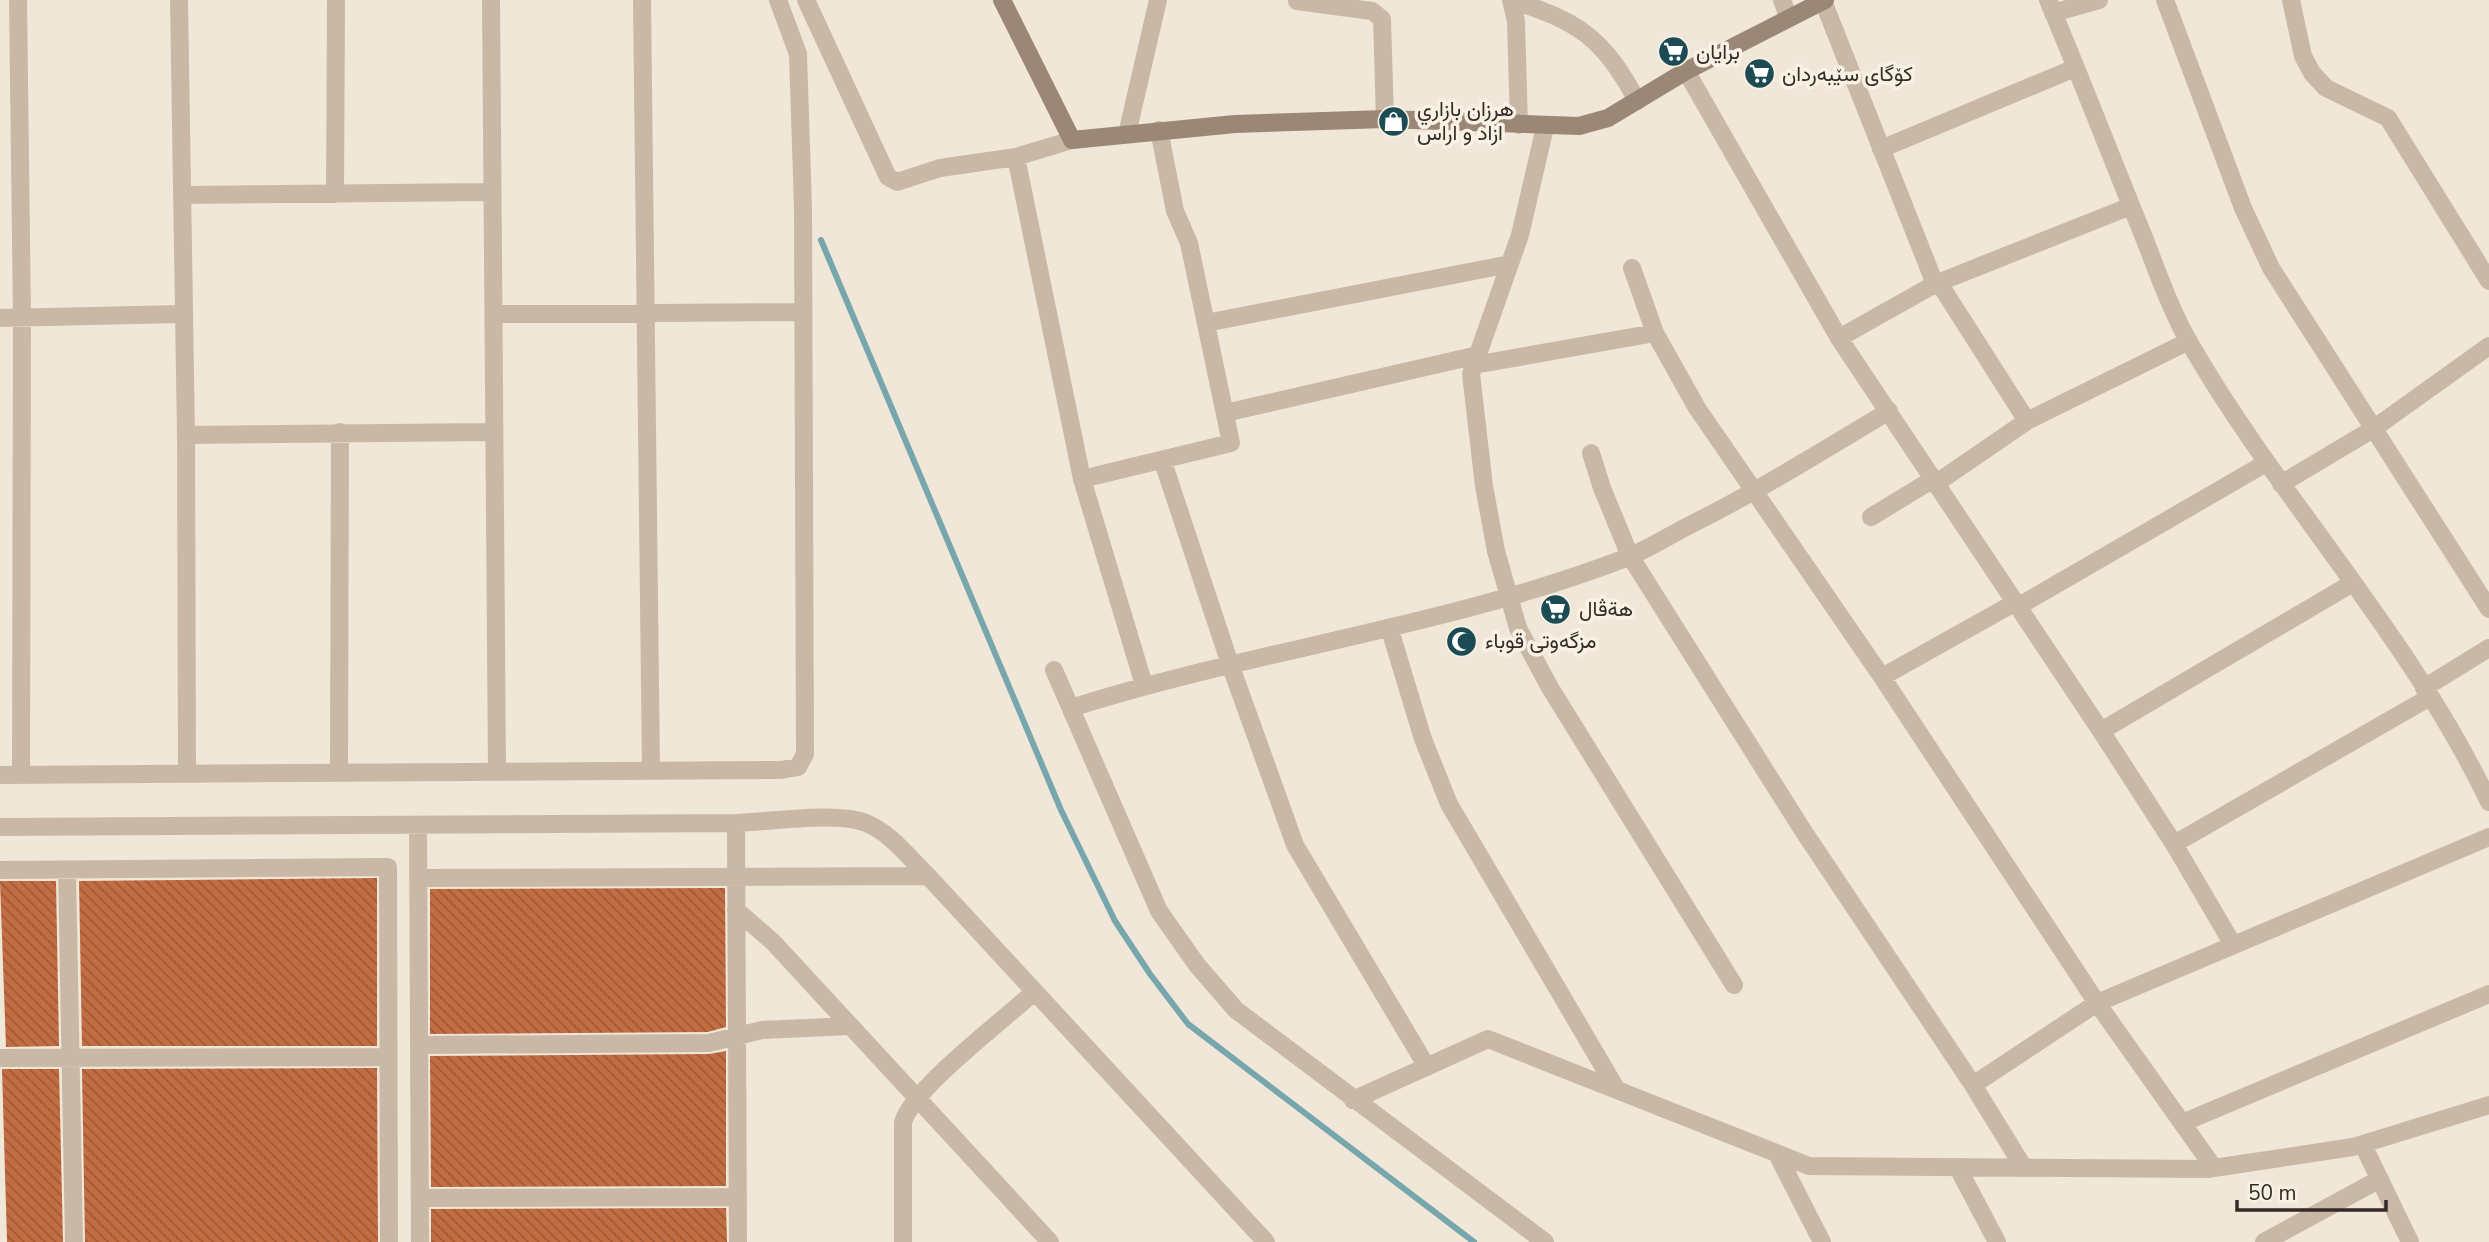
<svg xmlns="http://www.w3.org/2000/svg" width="2489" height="1242" font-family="'Nunito Sans',Vazirmatn,sans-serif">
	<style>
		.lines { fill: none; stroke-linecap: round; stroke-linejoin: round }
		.stream { stroke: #78a6ad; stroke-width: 6 }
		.building { fill: url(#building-back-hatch) }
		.street { stroke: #c8b8a5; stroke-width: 18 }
		.secondary { stroke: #9b8776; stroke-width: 18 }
		.labels { text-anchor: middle; stroke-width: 7; stroke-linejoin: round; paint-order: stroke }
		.poi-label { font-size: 21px; fill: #342b26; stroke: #f8f1e4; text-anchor: start }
	</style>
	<defs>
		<pattern id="building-back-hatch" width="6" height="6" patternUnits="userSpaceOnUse" patternTransform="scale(1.75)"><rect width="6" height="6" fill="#c36d43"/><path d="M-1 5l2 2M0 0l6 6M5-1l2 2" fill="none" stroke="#9f5a38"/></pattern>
	</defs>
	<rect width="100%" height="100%" fill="#f0e7d8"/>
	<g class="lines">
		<path class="stream" d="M821,240L1061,810L1115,921L1150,974L1188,1024L1474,1242"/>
	</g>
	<path class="building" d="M377,878V1046H82L79,881Z
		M0,881H56L59,1046L6,1047Z
		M725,888L726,1027L708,1032L430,1034V889Z
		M726,1051V1186L431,1187L430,1056L709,1054Z
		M377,1068L378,1242H85L82,1069Z
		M2,1069H59L63,1242H7Z
		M726,1208L727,1242H431V1209Z"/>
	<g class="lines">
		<path class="street" d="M18,0L22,318L21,775
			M179,0L186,435L187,774
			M491,0L497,770
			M642,0L651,771
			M806,0L888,177L897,182L940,168L1016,157L1072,140
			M1511,0C1578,21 1604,38 1637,101
			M1511,0L1516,21L1519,125
			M1782,0L1788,16
			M2048,0C2080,76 2110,154 2141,230C2156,267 2169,307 2189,342C2280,500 2410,636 2489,802
			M2165,0L2243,208L2271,268L2489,609
			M2291,0L2303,56L2312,73L2326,88L2388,118L2489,281
			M1297,1L1372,11L1382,19L1385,119
			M1823,1L1935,284
			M2053,13L2099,0
			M1686,71L1839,338L2101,731L2174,844L2232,943
			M1545,127L1520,235L1471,374L1484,486L1496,551L1518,628L1549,686L1734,985
			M1127,134L1158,0
			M1881,149L2075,68
			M1016,157L1082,479L1144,685
			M335,194L336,0
			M182,195L492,192
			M1632,268L1655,333L1697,408L1882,677L2097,1003L2214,1168
			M1939,283L2027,421
			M495,314L802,312
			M0,318L182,314
			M1206,323L1510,264
			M1839,338L1935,284L2131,206
			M1474,365L1655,333
			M1225,413L1478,355
			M186,435L494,432
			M1591,453L1602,488L1630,556L1802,829L1973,1085L2024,1168
			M1163,462L1230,664L1295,845L1427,1067
			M1082,479L1231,443L1189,243L1175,211L1159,130
			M1938,482L2027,421L2189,341
			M2281,484L2373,429L2489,346
			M1871,517L1935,478
			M2019,606L2266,463
			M1390,630L1423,739L1449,804L1617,1090
			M1054,670L1159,911L1197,965L1236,1010L1545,1242
			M1882,677L2016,602
			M2424,688L2489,648
			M1071,708C1254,650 1446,627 1626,558C1649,549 1670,535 1692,524C1760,490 1824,450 1889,411
			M2101,731L2351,584
			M339,771L340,432
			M0,775L781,770L798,767L805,754L803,208L798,54L778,0
			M736,823L738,1242
			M418,825L420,1242
			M0,827L736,823C769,822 838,811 866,823C891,833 909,858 928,876L1266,1242
			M2174,844L2430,697
			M0,870L388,867L389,1242
			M67,870L74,1242
			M418,878L928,876
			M736,910L773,942L1050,1242
			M419,1045L709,1043L762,1030L850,1026
			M0,1058L388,1057
			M1973,1085L2097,1003L2489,837
			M1353,1100L1488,1039L1809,1166L2207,1169L2353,1147L2489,1105
			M2182,1123L2489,994
			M2363,1145L2410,1242
			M1777,1154L1822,1242
			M1958,1168L1997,1242
			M420,1198L738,1197
			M903,1242V1122C914,1087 1004,1020 1034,992
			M2264,1242L2380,1179"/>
		<path class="secondary" d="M1002,0L1072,140L1235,124L1385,119L1579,126L1608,118L1686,71L1825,0"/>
	</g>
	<defs>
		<symbol id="supermarket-disc" viewBox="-11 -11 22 22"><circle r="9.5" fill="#1d4b54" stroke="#f8f1e4"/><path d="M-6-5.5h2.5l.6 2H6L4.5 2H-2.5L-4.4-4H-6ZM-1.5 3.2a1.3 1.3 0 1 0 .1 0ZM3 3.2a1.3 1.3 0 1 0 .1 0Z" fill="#fff"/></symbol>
		<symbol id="shop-disc" viewBox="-11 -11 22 22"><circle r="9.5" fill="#1d4b54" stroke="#f8f1e4"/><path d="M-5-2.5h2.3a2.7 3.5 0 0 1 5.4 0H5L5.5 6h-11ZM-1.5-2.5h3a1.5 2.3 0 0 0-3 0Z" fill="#fff"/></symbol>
		<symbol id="mosque-disc" viewBox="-11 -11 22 22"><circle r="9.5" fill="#1d4b54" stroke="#f8f1e4"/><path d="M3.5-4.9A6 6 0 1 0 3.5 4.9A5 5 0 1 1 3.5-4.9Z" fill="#fff"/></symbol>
	</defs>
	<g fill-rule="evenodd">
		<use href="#supermarket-disc" x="1656" y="34" width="35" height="35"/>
		<use href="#supermarket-disc" x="1742" y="56" width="35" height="35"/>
		<use href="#shop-disc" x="1376" y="104" width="35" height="35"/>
		<use href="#supermarket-disc" x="1538" y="592" width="35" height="35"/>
		<use href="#mosque-disc" x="1444" y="624" width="35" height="35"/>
	</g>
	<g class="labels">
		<g class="poi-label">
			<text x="1696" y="59">برايان</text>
			<text x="1782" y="81">کۆگای سێبەردان</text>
			<text x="1417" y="116">هرزان بازاري<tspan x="1417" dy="24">ازاد و اراس</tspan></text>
			<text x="1579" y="616">هةڤال</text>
			<text x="1485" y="648">مزگەوتی قوباء</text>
		</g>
	</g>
	<path d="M2237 1200v10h149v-10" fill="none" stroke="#342b26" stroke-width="3.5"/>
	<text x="2248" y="1200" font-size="21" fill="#342b26" stroke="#f8f1e4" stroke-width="5" paint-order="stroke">50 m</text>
</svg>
